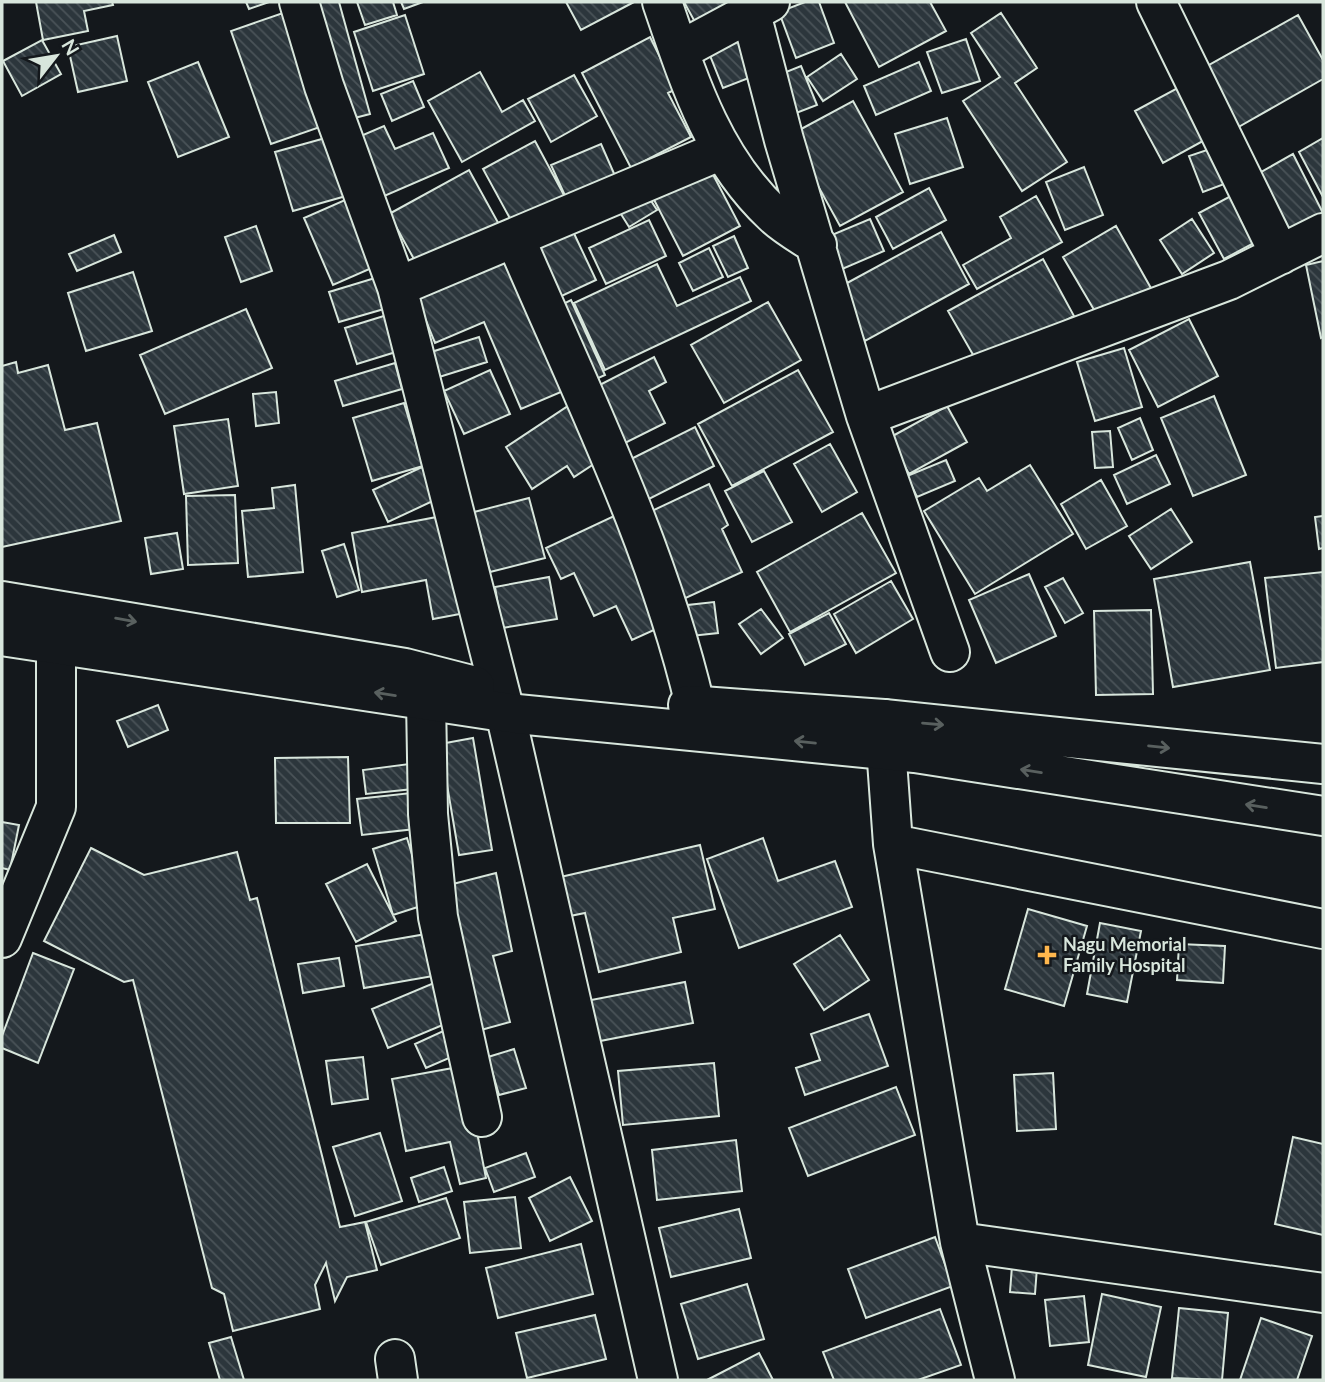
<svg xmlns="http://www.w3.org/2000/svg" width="1325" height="1382" font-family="Lato,sans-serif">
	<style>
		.building { fill: url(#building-back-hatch); stroke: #d8e6dc; stroke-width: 2 }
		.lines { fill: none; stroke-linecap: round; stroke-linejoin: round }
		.minor-casing { stroke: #d8e6dc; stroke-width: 42 }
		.major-casing { stroke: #d8e6dc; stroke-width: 42 }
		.minor { stroke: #14181c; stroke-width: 38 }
		.major { stroke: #14181c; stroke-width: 38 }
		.oneway { stroke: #59605f }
		.poi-dot { fill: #ffb74d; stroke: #14181c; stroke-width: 2.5 }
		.labels { text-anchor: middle; stroke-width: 5; stroke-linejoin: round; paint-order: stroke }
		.poi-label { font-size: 18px; font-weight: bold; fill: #d8e6dc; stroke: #14181c; text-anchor: start }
	</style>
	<defs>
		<pattern id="building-back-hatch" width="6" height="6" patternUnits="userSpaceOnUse" patternTransform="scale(1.75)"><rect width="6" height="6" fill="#2c363c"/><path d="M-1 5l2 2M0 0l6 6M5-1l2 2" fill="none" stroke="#4a5358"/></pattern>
	</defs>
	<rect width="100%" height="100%" fill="#14181c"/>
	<path class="building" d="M36,2H112L113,5L84,11L88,31L43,40Z
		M246,2H269L249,9Z
		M312,2H339L370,114L343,121Z
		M357,2H393L397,15L365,25Z
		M401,2H423L404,9Z
		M566,2H634L581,30Z
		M684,2H733L695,22Z
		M805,2H819L834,43L796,58L779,12Z
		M845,2H930L946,31L879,67Z
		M283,13L323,126L271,144L231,31Z
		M1001,13L1037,68L1015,83L1067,162L1022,191L963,101L1000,77L971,33Z
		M405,15L424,74L373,91L354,32Z
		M1298,15L1323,60V79L1235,129L1202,69Z
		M735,31L754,76L723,88L705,43Z
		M117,36L127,81L78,92L68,47Z
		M650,37L676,89L668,93L691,137L631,168L582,73Z
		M966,39L980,81L942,93L927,52Z
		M42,40L61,74L22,96L3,61Z
		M841,54L857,79L823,101L807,77Z
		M198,62L229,137L178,157L148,82Z
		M919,62L931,91L876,115L864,86Z
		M801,66L817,105L791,115L776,76Z
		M480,72L502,112L523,100L535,121L462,162L428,101Z
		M574,75L597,116L551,142L528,99Z
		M413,81L424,107L392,121L381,94Z
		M1185,84L1212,136L1163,163L1135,111Z
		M853,101L903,192L840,226L790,135Z
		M947,118L963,167L910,184L895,134Z
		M384,126L395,149L433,133L449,168L382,197L356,138Z
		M329,137L346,196L293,211L275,152Z
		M1323,138V197L1299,152Z
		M535,141L565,197L513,224L483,169Z
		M601,144L616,178L567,200L551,165Z
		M1222,145L1235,180L1203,192L1189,156Z
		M1293,154L1323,213L1278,237L1247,180Z
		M707,163L740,226L683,256L650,192Z
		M1084,167L1103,215L1065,230L1046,182Z
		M469,170L501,228L420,270L389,214Z
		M929,188L946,220L893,249L876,217Z
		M644,190L657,210L629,227L616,206Z
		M1242,190L1267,236L1224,259L1199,213Z
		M1036,196L1062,242L977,289L963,265L1011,238L1000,217Z
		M345,200L374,267L333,285L304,218Z
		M870,219L884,251L840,270L827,237Z
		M1192,219L1214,253L1182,274L1160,240Z
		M649,220L666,256L606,284L589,248Z
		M570,225L596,280L553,300L527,245Z
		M256,226L272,271L241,282L225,237Z
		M1116,226L1152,290L1100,320L1063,257Z
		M941,232L969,284L865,341L836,289Z
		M114,235L121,252L77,271L69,254Z
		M734,236L748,268L728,277L713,246Z
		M709,248L723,277L693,291L679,263Z
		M508,249L568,389L521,409L484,322L435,343L413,289Z
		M1043,259L1074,316L980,367L948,311Z
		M1323,261V337L1321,338L1306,265Z
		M657,264L677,306L740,277L751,301L605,370L574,303Z
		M133,272L152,331L86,351L68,293Z
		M375,278L384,309L339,322L329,292Z
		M571,300L605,375L583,385L549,311Z
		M768,302L801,360L724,403L691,345Z
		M246,309L272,368L165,414L140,355Z
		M387,315L399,351L357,364L345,328Z
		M1189,319L1218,376L1158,407L1129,350Z
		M479,337L487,362L436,378L428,353Z
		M1124,348L1142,407L1095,421L1077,362Z
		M654,357L666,382L649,391L665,423L615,448L586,392Z
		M16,362L18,373L48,365L65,430L97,423L121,521L2,547V366Z
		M395,363L402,389L343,406L335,381Z
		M490,370L510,414L464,434L444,391Z
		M798,370L833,432L732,486L698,424Z
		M276,392L279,423L256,426L253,394Z
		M1214,396L1246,475L1193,496L1161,418Z
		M404,403L423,466L372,481L353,418Z
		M568,406L603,458L574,477L567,466L532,489L506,447Z
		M947,406L967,442L909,474L889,438Z
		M1140,418L1153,450L1132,460L1118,428Z
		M228,419L238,486L184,494L174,426Z
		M695,427L714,466L647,500L627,461Z
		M1110,431L1113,467L1095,468L1092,432Z
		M830,444L857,492L822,512L794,464Z
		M1156,455L1170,484L1127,504L1114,475Z
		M946,460L955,481L917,497L907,476Z
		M1030,465L1073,534L975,594L924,511L979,478L987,491Z
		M422,467L437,499L388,522L373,490Z
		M764,471L792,522L752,542L725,491Z
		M1101,480L1127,526L1086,549L1061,504Z
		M709,484L728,525L722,529L742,572L677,602L637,518Z
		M295,485L303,572L248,577L242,511L274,508L272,488Z
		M235,495L238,563L188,565L186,496Z
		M529,498L545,558L490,572L474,512Z
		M1171,509L1192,542L1151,569L1129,536Z
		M862,513L896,573L790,632L757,572Z
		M442,516L460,614L433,619L426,580L362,592L352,533Z
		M614,516L665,625L632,640L616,606L594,616L574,573L561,579L546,548Z
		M1323,516V548L1319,549L1315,517Z
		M177,533L183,569L151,574L145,538Z
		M344,544L359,590L337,597L322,551Z
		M1250,562L1270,670L1173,687L1154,579Z
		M1323,572V662L1276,668L1265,578Z
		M1029,574L1056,636L996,663L969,600Z
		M549,577L557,619L502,628L495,587Z
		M1063,578L1083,613L1065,623L1045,587Z
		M891,581L913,619L856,653L834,614Z
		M714,602L718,633L691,636L688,605Z
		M761,609L783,638L761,654L739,624Z
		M1151,610L1153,694L1096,695L1094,611Z
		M829,613L846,644L805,665L789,634Z
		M158,705L168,730L128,747L117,721Z
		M473,738L492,850L459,855L440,744Z
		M348,757L350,823H276L275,758Z
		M409,764L413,789L366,794L363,770Z
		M411,793L415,829L362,835L357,799Z
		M2,822L19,825L10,870L2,868Z
		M407,838L427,904L393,915L373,849Z
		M763,838L778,881L835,861L852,907L739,948L707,859Z
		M700,845L715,909L673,918L681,952L599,972L585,913L565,917L556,878Z
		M91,848L144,875L237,852L250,900L257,898L340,1227L365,1222L377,1270L347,1277L335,1301L326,1263L315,1285L320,1309L233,1331L224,1294L212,1288L133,980L124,982L44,941Z
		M367,864L396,921L356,942L326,884Z
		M496,873L512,951L493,956L510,1022L481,1030L445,886Z
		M1028,909L1087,926L1064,1006L1005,989Z
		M1100,923L1141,931L1127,1002L1087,994Z
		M432,933L439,975L364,988L356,946Z
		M840,935L869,980L824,1010L794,964Z
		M1179,944L1225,946L1223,983L1177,980Z
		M33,953L74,969L38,1063L2,1048V1036Z
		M339,958L344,986L303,993L298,964Z
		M441,980L457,1019L388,1048L372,1009Z
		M685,982L693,1023L595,1042L586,1001Z
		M869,1014L888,1066L805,1095L796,1068L820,1060L811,1034Z
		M452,1027L463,1052L426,1068L415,1044Z
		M514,1049L526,1088L499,1095L488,1057Z
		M363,1057L368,1099L332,1104L326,1061Z
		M714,1063L719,1116L623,1125L618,1071Z
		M464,1066L486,1178L460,1184L450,1142L406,1151L392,1079Z
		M1053,1073L1056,1129L1017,1131L1014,1075Z
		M896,1087L915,1135L808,1176L789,1128Z
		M380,1133L402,1201L355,1216L333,1147Z
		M1293,1137L1323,1144V1235L1275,1224Z
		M736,1140L742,1191L657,1200L652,1150Z
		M526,1153L535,1177L494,1192L485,1168Z
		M444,1167L452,1191L419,1202L411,1178Z
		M570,1177L592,1221L550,1241L529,1198Z
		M515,1197L521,1248L470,1253L464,1202Z
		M446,1198L460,1238L381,1265L366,1222Z
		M739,1209L751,1258L671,1277L659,1228Z
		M935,1237L953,1286L866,1318L848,1269Z
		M581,1244L593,1294L498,1318L486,1268Z
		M1013,1253L1038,1254L1035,1294L1010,1292Z
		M747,1284L764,1339L698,1359L681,1304Z
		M1102,1294L1161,1307L1146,1377L1088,1365Z
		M1084,1296L1089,1342L1050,1346L1045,1300Z
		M1179,1308L1228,1313L1222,1380L1172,1378Z
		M940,1309L961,1365L918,1380H834L823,1352Z
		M595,1315L606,1359L527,1378L516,1333Z
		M1261,1318L1312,1336L1297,1380H1240Z
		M231,1337L244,1380H220L209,1343Z
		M759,1353L773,1380H707Z"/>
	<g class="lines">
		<defs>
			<path id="minor" d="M299,2L324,86L397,287L505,712L658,1380
				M662,2C688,78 712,157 773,214C785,226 802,235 817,245
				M748,2L784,140L866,416L950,652
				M1156,2L1280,255
				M679,51L770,2
				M515,238C580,390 657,543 695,705
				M397,287L722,150
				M866,416L1229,280L1323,233
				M426,700L428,814L438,917L482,1117
				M884,719L893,844L960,1242L995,1380
				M893,844L1323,929
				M2,938L56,807V643
				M960,1242L1323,1293
				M395,1359L398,1380"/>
			<path id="major" d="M2,601L405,668L475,686
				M2,636L517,714L915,753L1323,816
				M688,705L884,719L1323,764"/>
		</defs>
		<use href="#minor" class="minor-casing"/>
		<use href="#major" class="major-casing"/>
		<use href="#minor" class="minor"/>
		<use href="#major" class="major"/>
	</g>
	<defs><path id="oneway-shaft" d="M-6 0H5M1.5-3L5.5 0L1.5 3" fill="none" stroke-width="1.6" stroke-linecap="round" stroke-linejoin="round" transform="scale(1.75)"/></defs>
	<g class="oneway">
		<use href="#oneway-shaft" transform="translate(126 620) rotate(10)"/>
		<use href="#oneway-shaft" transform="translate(385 694) rotate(-171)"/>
		<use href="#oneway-shaft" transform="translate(933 724) rotate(5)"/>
		<use href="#oneway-shaft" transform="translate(805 742) rotate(-174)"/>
		<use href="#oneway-shaft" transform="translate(1159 747) rotate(6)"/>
		<use href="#oneway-shaft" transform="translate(1031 771) rotate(-171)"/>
		<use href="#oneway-shaft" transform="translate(1256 806) rotate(-171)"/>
	</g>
	<path class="poi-dot" d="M1043.5 944.5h7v7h7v7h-7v7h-7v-7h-7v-7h7z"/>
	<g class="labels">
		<g class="poi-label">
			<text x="1063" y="951">Nagu Memorial<tspan x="1063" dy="21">Family Hospital</tspan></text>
		</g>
	</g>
	<rect width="1325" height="1382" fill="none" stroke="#d8e6dc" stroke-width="7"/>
	<g transform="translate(56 56) rotate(59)" stroke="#14181c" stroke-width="5" paint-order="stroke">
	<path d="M0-5L12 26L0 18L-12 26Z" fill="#d8e6dc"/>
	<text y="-10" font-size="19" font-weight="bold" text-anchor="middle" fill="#d8e6dc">N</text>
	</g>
</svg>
